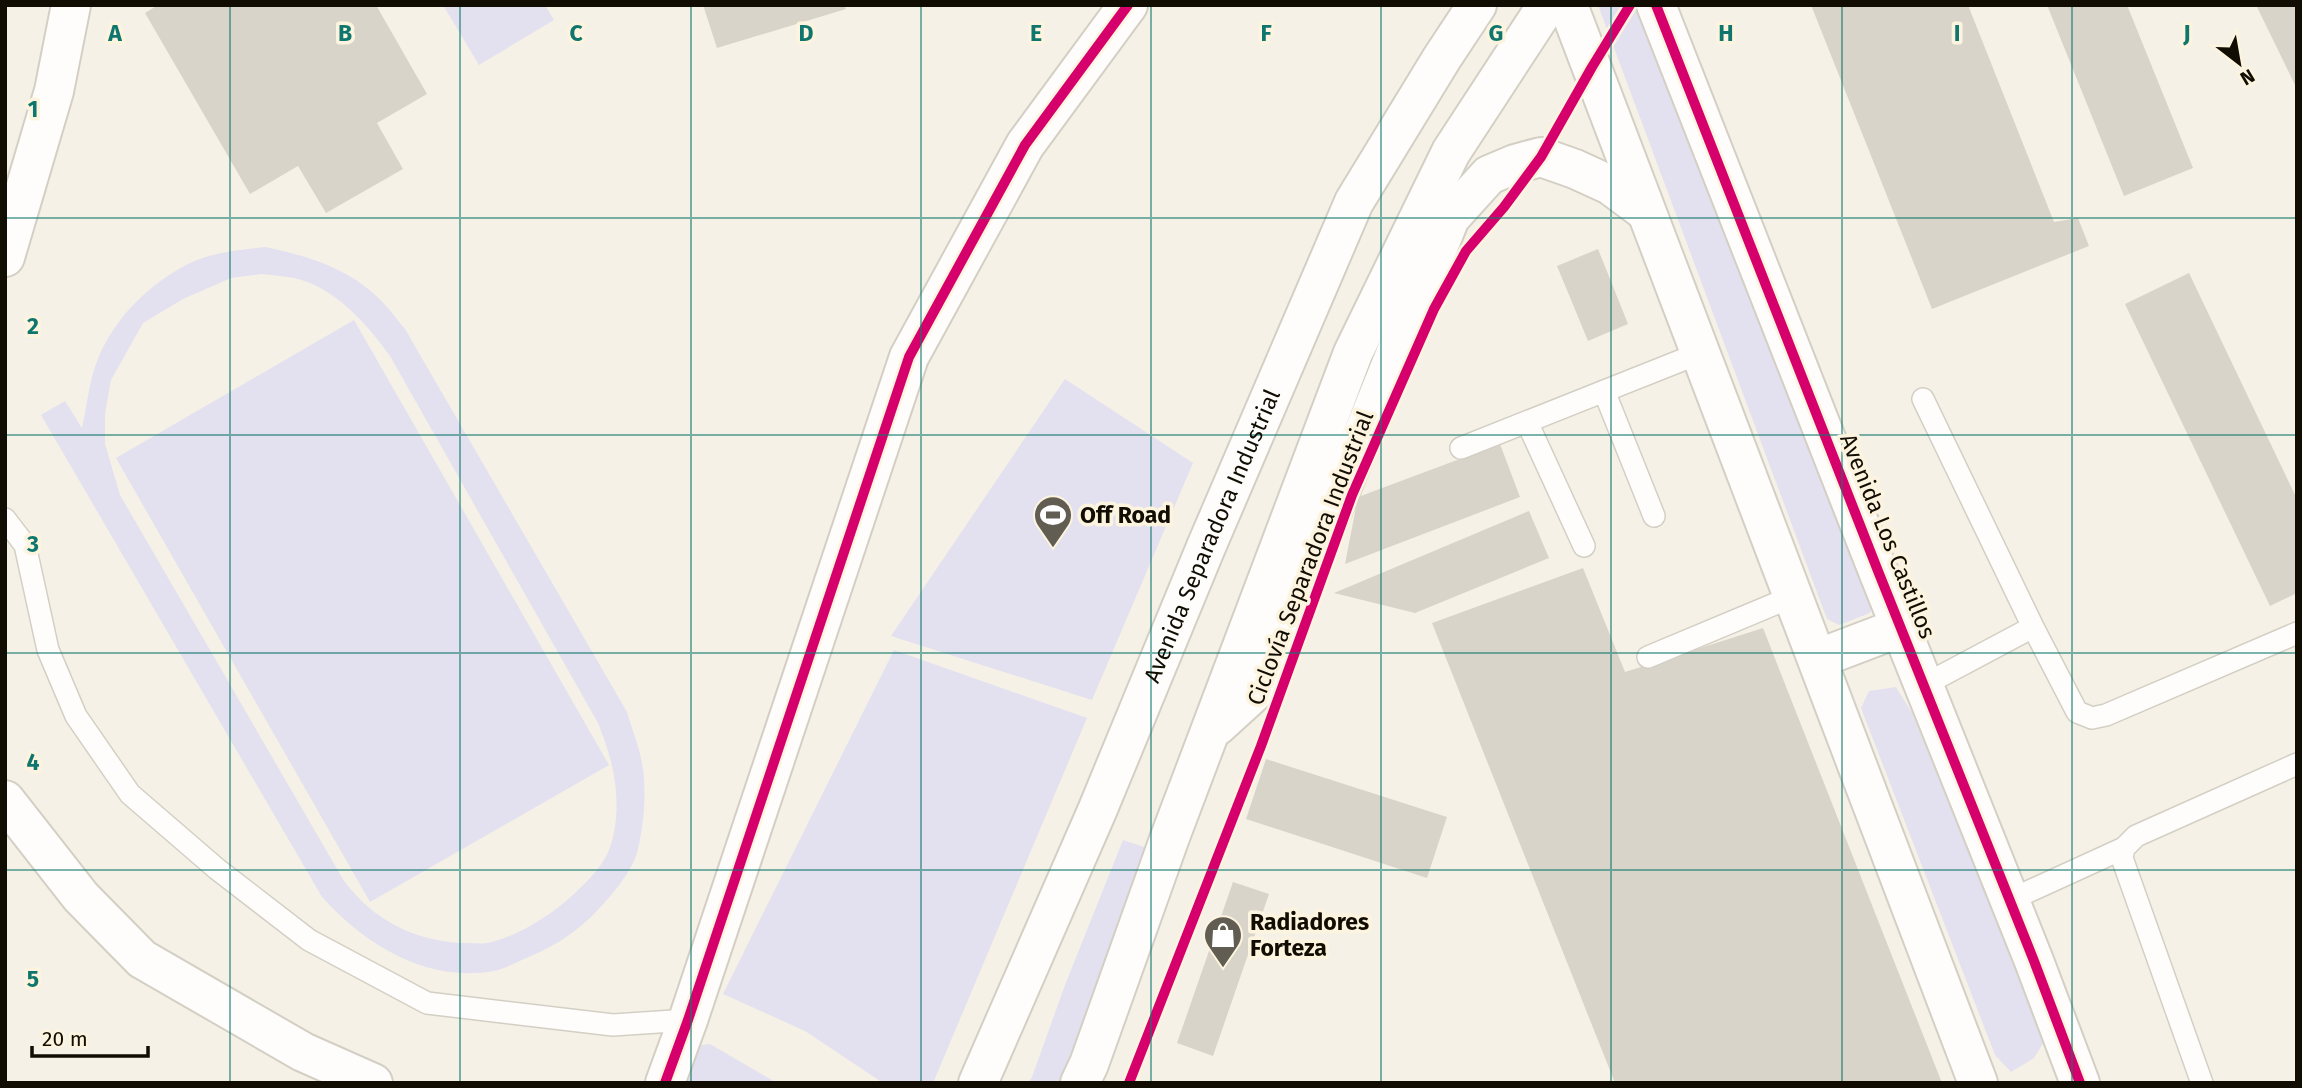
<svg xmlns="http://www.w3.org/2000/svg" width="2302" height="1088" font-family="'Fira Sans',sans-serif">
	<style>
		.green { fill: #e3e0f0; fill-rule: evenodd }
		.building { fill: #d9d4c9 }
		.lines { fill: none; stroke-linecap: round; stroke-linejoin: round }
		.service-casing { stroke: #d4cfc4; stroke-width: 24 }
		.minor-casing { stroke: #d4cfc4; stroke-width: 42 }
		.tertiary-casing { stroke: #d4cfc4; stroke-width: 42 }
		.secondary-casing { stroke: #d4cfc4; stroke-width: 42 }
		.service { stroke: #fefdfb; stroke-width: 21 }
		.minor { stroke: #fefdfb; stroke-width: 38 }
		.tertiary { stroke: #fefdfb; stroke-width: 38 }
		.secondary { stroke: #fefdfb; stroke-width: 38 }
		.cycleway-casing { stroke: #fdf4df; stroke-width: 15 }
		.cycleway { stroke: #d6006c; stroke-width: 10 }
		.grid { fill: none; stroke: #0f766e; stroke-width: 2; stroke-opacity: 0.55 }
		.labels { text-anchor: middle; stroke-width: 7; stroke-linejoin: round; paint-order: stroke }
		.poi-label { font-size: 23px; font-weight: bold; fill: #120d03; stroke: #fdf4df; text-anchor: start }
		.street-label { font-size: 23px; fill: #120d03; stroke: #fdf4df }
		.grid-label { font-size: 23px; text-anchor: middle; font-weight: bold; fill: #0f766e; stroke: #fdf4df; stroke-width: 7; stroke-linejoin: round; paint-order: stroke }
	</style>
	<rect width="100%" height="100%" fill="#f6f1e6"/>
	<path class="green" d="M443,5H545L554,20L479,65Z
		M1598,5H1639L1874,597L1870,613L1839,625L1827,619Z
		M265,247C303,255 343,266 373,293C385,303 395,317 405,329L627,712C632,729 639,746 642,763C647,791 644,825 637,853C631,874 606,902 591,917C571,936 549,949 524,959C515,963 504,969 494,971C427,983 365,945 322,897L41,415L65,401L82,428C87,406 89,380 98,359C114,318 151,282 190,263C213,252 240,250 265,247ZM261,274C272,275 283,276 294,278C335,287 367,324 390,356L598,723C613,760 622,797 613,837C608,861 592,877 575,893C553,914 519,936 488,943C482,944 474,943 467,943C418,943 373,920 344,881L120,495L105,444V414L111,380L143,323L183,299L231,278Z
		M354,320L609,765L370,902L116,458Z
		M1065,379L1193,463L1092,700L891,636Z
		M894,650L1087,718L933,1083H883L805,1031L723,994Z
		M1896,687L1912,713L2045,1040L2034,1058L2011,1072L1995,1055L1861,708L1869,691Z
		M1123,840L1153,850L1059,1083H1028L1032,1077L1065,985Z
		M710,1044L777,1083H682L689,1047Z"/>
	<path class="building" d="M158,5H376L427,94L377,123L403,169L326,213L298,166L250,194L145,13Z
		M703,5H844L846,9L717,48Z
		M1811,5H1968L2054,222L2078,218L2089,246L1932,309Z
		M2047,5H2127L2193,168L2124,196Z
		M2256,5H2297V89Z
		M1598,249L1628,324L1588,341L1557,266Z
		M2189,273L2297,499V593L2270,606L2125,304Z
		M1500,444L1520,497L1345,564L1358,497Z
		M1529,511L1549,558L1415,613L1334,593Z
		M1583,568L1625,672L1763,628L1942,1083H1615L1432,623Z
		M1266,759L1447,817L1427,878L1246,819Z
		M1233,882L1269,894L1213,1056L1177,1043Z"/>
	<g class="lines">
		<defs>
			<path id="service" d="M1604,391L1654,516
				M1923,399L2033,627
				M1527,422L1584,546
				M1461,448L1700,353
				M5,519L25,545L48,650L76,716L130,794L217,869L309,940L427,1003L613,1025L688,1020
				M1648,657L1794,596
				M1924,685L2033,627L2077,712L2092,718L2106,715L2297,633
				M2010,900L2124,848
				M2202,1083L2122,858L2124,848L2136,836L2297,764"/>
			<path id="minor" d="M1568,5L1978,1083
				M1656,5L1878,571L2034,961L2080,1083
				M1817,659L1901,627
				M665,1083L688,1020L909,357L1025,145L1128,5"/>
			<path id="tertiary" d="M5,257L54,91L71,5
				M5,800L81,897L142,959L303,1052L373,1083"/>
			<g id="secondary">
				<path d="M1217,726L1262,685L1450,218L1489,175L1515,164L1541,157L1575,169L1610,185L1645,211"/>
				<path id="s1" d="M978,1083L1097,811L1206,547L1354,202L1442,58L1477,5"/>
				<path d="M1080,1083L1089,1064L1170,837L1353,353L1451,152L1547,5"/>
			</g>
		</defs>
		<use href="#service" class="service-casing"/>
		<use href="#minor" class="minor-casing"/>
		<use href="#tertiary" class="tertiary-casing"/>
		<use href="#secondary" class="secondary-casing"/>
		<use href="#service" class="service"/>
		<use href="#minor" class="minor"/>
		<use href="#tertiary" class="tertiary"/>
		<use href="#secondary" class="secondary"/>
		<defs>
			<path id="cycleway" d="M1656,5L1878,571L2034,961L2080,1083
				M665,1083L688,1020L909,357L1025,145L1128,5
				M1129,1083L1261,746L1352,495L1434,309L1466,251L1504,207L1541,157L1592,67L1630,5"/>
		</defs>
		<use href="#cycleway" class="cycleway-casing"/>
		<use href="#cycleway" class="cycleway"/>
	</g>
	<path class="grid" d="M230,5V1083M460,5V1083M691,5V1083M921,5V1083M1151,5V1083M1381,5V1083M1611,5V1083M1842,5V1083M2072,5V1083M5,218H2297M5,435H2297M5,653H2297M5,870H2297"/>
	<defs>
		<symbol id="stadium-pin" viewBox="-11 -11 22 30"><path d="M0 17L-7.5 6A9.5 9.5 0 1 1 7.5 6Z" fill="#625d52" stroke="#fdf4df"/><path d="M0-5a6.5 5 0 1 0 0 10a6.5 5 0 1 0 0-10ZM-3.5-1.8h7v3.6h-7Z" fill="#fff"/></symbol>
		<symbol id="shop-pin" viewBox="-11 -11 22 30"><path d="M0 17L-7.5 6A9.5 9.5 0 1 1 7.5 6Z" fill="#625d52" stroke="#fdf4df"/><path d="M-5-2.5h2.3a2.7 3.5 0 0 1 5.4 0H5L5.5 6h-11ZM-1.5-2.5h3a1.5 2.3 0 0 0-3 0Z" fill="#fff"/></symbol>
	</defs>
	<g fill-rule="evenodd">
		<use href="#stadium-pin" x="1031" y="493" width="44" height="60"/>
		<use href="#shop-pin" x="1201" y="913" width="44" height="60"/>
	</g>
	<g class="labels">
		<g class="poi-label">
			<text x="1080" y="523">Off Road</text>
			<text x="1250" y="930">Radiadores<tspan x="1250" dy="26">Forteza</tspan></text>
		</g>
		<g class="street-label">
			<text dy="8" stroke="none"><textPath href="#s1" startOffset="595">Avenida Separadora Industrial</textPath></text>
			<text transform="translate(1888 536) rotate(68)" y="8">Avenida Los Castillos</text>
			<text transform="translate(1310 558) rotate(-69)" y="8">Ciclovía Separadora Industrial</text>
		</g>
	</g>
	<g class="grid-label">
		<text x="115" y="41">A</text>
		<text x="345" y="41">B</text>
		<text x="576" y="41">C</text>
		<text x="806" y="41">D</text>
		<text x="1036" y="41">E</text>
		<text x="1266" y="41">F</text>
		<text x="1496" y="41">G</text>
		<text x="1726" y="41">H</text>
		<text x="1957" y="41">I</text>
		<text x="2187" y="41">J</text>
		<text x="33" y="117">1</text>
		<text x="33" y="334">2</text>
		<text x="33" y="552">3</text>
		<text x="33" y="770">4</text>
		<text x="33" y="987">5</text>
	</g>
	<rect width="2302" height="1088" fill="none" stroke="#120d03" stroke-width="14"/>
	<g transform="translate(2239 63) rotate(149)" stroke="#fdf4df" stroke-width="5" paint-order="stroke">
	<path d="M0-5L12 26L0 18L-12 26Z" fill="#120d03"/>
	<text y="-10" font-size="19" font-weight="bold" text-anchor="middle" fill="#120d03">N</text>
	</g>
	<path d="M32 1046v10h116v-10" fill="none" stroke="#120d03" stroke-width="3.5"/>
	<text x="42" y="1046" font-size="21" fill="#120d03" stroke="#fdf4df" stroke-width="5" paint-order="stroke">20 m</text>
</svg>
